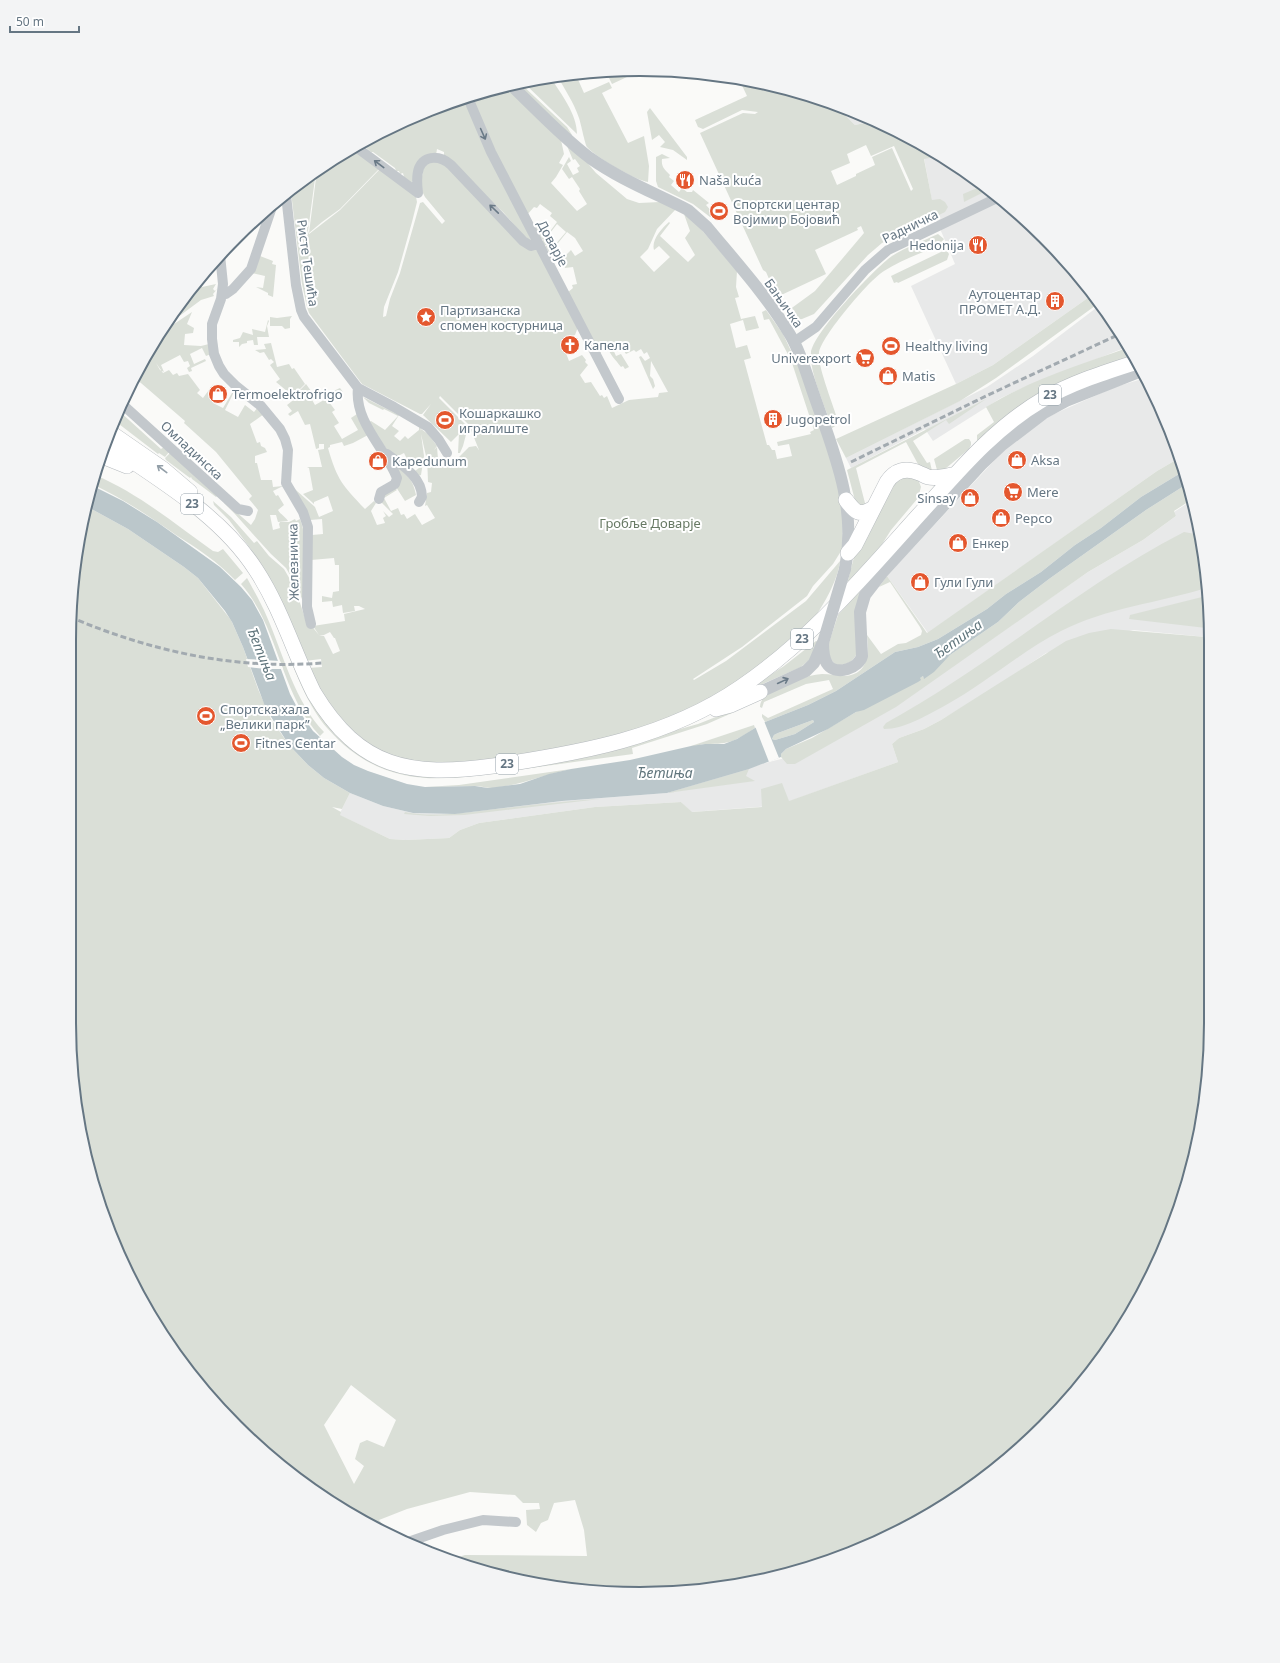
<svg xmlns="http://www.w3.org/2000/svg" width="1280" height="1663" font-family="'Noto Sans',sans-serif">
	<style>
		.built { fill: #e8e9e9 }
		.green { fill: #dadfd7; fill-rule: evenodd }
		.water { fill: #bbc7cb; fill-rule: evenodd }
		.pier { fill: #fafaf8 }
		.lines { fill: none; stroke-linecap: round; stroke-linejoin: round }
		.primary-casing { stroke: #b5babe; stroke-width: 16 }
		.minor { stroke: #c3c8cc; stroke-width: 10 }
		.tertiary { stroke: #c3c8cc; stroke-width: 12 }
		.primary { stroke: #fff; stroke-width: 15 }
		.rail { stroke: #a2aab0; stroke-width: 3; stroke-dasharray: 6 3; stroke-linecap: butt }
		.tertiary-bridge { stroke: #c3c8cc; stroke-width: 12 }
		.oneway { stroke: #6a7a87 }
		.oneway2 { stroke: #939fa8 }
		.labels { text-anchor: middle; stroke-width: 4; stroke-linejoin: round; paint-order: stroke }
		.shield { fill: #fff; stroke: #939fa8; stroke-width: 1 }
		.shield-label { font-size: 12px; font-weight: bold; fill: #657683 }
		.poi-label { font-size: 13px; fill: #657683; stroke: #fff; text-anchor: start }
		.street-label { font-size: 13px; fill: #657683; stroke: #fff }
		.park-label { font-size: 13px; fill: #687a64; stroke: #fff }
		.water-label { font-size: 14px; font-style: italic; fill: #60757c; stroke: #fff }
		.rim { fill: none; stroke: #657683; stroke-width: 2 }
	</style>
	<rect width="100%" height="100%" fill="#fafaf8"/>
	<path class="built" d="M839,107L858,112L874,121L855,125L840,110Z
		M922,147L957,165L1044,236L1092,295L993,365L956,384L911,286L955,264L935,217Z
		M1100,305L1115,323L1127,347L1020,389L1001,398L933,441L925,429L851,468L846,458L987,387L1033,356Z
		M1142,379L1181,457L1157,471L928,633L887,576L1004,450L1029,428L1054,414L1115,387Z
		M1191,501L1206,566V637L1133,630L1046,653L989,691L941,720L924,729L899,738L892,744L898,762L782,804L770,806L691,812L681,802L595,807L479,823L460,830L449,838L406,840L390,839L339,815L350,793L383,806L413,813L455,814L562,801L667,793L769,762L801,754L894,707L1088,572L1143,540L1176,516L1174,512Z"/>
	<path class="green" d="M640,69H644L612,84L606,72Z
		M576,75L584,93L609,82L612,88L602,93L628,143L644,136L649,166L648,182C637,181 595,157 587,147C585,144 581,124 579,118C574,103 565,90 558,77Z
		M551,78C561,94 577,114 577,134L523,82Z
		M739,79L751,80L839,107L840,110L855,125L874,121L940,156L924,159L932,200L940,199L945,202L948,207L945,212L882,243L868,255L814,314L802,319L796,320L793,315L790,316L765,287L789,310L815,291L864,233L861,226L857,228L858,230L815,250L826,274L777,297L766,272L763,270L700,133L743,113L755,114L758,112L742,110L703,129L698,127L695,120L747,96ZM866,145L871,156L894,146L913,189L911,191L892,148L872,157L875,165L856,174V176L837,185L831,171L850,163L847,154Z
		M520,83L567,127L572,135L571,136L516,84Z
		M507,87L561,140L564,154L559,163L563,165L556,177L551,183L577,211L587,204L579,191L580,189L572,177L569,179L562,169L569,157L571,161L567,164L573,175L579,172L577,168L580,166L575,159L573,160L567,146L585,160L596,173L627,199L639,203L660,202L676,209L657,229L648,249L640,257L654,272L670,257L659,246L654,250C651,240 662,228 669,222L670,223L660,236L688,262L695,255L685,238L690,231L684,214L694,221L737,271L736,287L739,297L735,298L741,319L755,316L759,328L746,331L743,320L730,324L736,348L747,345L751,358L744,360L767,445H769L772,450H775L777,459L792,456L789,444L778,446L777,442L811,434L810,432L814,430L791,360L769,319L764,320L762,312L766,310L783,334L800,370L833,463L842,503L843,548L833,564L813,586L807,596L742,647L693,679L694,680L726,661L806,601L840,561C839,576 826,601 817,614C812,622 801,629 794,636C708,716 618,742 505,757C475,761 444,767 414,762C363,754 330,710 308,668L322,667L321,659L305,661L269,579L250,548L229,520L214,505L213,501L231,517L254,543L257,541L269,556L284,569L295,588L305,618L319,635L324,636L333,654L340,651L335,638H334L330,632L324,635H319L313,626L345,621L344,614L365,609L359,606H354L355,611L343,613L342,605L333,607L332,601L322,602V596L332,598L333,592L339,591V565H335L334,558L311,560L312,535L323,534L322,519L310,520L288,483L315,507L319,517L333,511L328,496L314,502V504L303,494L313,490L309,468L307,467H322L318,450L324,449V444H319V448L316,449L310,424L305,425L298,411L290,416L288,414L292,411L287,405L296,398L294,396L306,384L314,395L320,391L322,394L318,396L317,394L311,398L315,405L324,400L326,401L330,399L329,393L340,388L343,392L331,399L329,402L335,410L332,412L339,423L334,426L342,439L358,430L351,418L357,414L368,435L353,443L344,446L342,442L330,445V447L328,448C337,480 343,486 365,509L374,501L376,503L371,511L377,525L385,523L383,518L386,516L383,511L389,517L393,514L382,503V497L394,487L397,490L384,498L391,511L398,508L401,515L404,514L407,519L415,514L422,525L435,518L427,505L425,506L427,493L431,492L432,483L428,482L427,456L431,454L426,456L421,434L424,456L421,475L418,476L415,471L419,468L413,459L405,466L404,461L407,459L404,453L400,455L397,459L385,449L386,448L379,439L369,422L371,421L385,430L398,416L384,409L383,410L369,403L363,397L399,415L392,426L399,431L394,436L400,441L405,436L408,439L419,430V427L421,428L420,431L421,429L428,434L437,446L434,450L437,447L438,459L440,467L461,465L459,457L469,447L476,446L479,450L469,425L440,396L439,398L468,427L463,446L460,453H458L459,434L451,442L423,415L431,404L422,414H420L362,384L309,313L307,307L302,284L291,192L316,171L308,231L309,234L340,210L380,169L416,197L417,202L412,222L398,272L384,307L383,317L386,316L390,299L400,273L420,203L423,202L442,224L445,221L425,197L420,187L424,165L439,160L534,249L538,251L578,327L575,335L561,340L569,361L582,355L586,360L585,362L588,365L580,375L585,383L591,382L600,396L602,395L604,398L607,396L612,408L629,400L658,397L659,393L668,392L651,361L650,376L653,379L655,386L653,389L639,357L641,356L645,361L650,358L647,352L644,354L641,349L636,352L634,350L626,354L624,351L628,349L624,342L612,347L616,356L621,354L629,367L625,369L623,366L621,367C615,359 610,355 607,346L599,347L601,353L598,355L567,293L573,288L572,285L577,284L573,267L565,268L563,258L571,250L575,256L583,251L575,238L567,232L550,253L545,247L550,243L554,246L566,232L557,224L544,241L548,244L544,246L541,243L543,240L536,234L534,224L548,234L557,222L550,216L552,213L540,204L537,208L534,207L526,216L470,98Z
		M466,99L532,242L523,235L503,212L444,157V152L437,149L436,155H433L411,183L405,181L403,173L400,174L399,171H396L395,168L373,152H371L362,144L421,113Z
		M650,108L687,157V160L673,150L660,147L665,142L659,135L652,140L647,112Z
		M354,149L380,168L340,209L322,222L309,233L317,170L323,165Z
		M662,154L670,158L662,159C661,167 665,170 670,175L669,177L674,181L671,185L679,192L682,188L687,192H692L693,190L709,203L706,205L715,215L710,217L693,204L658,187L656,181V157Z
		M982,186L988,190L964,202L963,194Z
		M938,234L944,239L939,245C922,253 901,260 884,271C869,280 821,337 819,353C817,365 834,407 838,421L837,425L832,428C826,408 809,372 811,353C812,334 875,268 892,256C906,247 923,241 938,234Z
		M943,251H947L949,254L947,260L898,283L897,282L894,283L891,276Z
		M260,256L273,261L272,264L276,265L273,297L268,295V293L256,287L263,288L265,276L252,273Z
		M200,278L202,287L216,284L213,289L215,291L218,288L213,294L214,296L201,300L166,326L187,293Z
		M1092,295L1099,303L996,378L960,401L846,458L836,439L956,384L993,365Z
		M192,312L187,324L194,328L193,333L185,334L184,345L201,346L209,344L211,354L206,356L202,348L190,354L194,364L205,359L206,361L191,368L192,371L189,372L187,368L190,366L188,361L184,362L180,355L161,365L164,372L160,370L156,363L163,373L169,370L173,375L177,373L179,376L188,374L200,390L197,393L203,398L214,383L208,393L209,398L212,401L213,403L223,408L235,388L232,396L225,410L238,417L245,405L254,412L258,407L264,414L250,424L257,443L260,442L261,446L265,448L267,452L255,456V463H257L261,480H272L273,487L283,486L273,491L276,496L278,495L284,505L278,510C281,515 285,516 288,521L278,522L276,515H270L273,530L280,528L279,524L280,522H289L295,519L296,521L300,519C310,545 304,577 304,604L297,587L286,568L271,554L234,513L224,503L225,502L251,525L255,519L258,510L249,499L252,496L216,452L184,423L185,421L134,377L150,352L153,357L150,352L162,332Z
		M292,316L290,319V328L285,329L282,326H270V317L277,318Z
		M268,320L269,321L267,326L269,337H257L258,345H254L253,340L247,341V343L242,344L239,347V342H233V340L240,338L243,332L253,335L252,329L265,332Z
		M271,343L277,367L289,364L292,369L294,368L305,384L293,396L276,382L280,379L270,365L274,362L271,359L269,360L264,352L260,353L255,350L266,349L264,344Z
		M1127,348L1132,357L979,440H977V435L994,422L986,407C1030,380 1079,365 1127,348Z
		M986,399L949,424L946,420L913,441L927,463L930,462L932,471L919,466L906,442L856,468L866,507L857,508L847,470Z
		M1047,405L861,590L856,655C852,663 845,665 836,665L829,657L828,646L838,615L861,590Z
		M119,411L161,449L164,447L169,452L165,457L159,453L158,454L115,421Z
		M965,439H969L971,442V445L969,449L945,469L937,470L934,459Z
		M170,453L217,496L216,497L192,479L191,477L190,478L166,460L165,458Z
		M1181,457L1184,471L1141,497L1101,528L1075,545L1041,572L1006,594L987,609L938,639L918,647L895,652L836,691L808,705L765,722L762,717V714L768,718L833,689L829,680L806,684L764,702L762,708L760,707C760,698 768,694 775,690C790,683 805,675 822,674C830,674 838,676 846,676C869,674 869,652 867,635L881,654L898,644L906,643L921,635L922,631L920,627L890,582L879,587L887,576L927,633L1157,471Z
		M395,465C407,475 413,479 416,495L405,501L396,487C404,481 399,473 395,465Z
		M95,475C138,493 175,524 213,551L218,552L223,549L243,573L235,580C218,562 197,548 176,535C149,516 122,498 92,484Z
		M901,475L918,479L921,487L918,498L891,530L881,546L847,584L854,557L880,503Z
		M1187,484L1191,500L1174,511L1176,516L1143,540L1088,572L896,707L795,764H787L781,757V754L786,749L812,738L856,712L923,676L924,678L950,655L998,622L1019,602L1049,579L1146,510Z
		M86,506L128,529L184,567L198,578L231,620L243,647L258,689L271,719L289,745L308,765L324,778L350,793L342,809L332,807L341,812L340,815L390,839L406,840L449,838L460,830L479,823L595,807L681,802L692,812L762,807L761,789L782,783L789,801L898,762L892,744L899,738L924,729L941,720L1066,641L1089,633L1111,629L1206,637V1098L1181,1207L1115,1340L1044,1427L957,1498L823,1564L677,1593L528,1583L455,1558L465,1555L587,1556L584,1530L575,1500L554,1503L548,1520L541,1523L536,1532L527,1525L526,1510L540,1509L539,1503H523L515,1495L470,1492L407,1509L379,1520L383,1525L376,1528L293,1476L236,1427L146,1309L89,1171L69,1023L70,603ZM351,1385L396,1420L384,1447L367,1440L360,1443L355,1459L364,1466L354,1484L324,1425Z
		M1184,532L1195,534L1206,566V588C1158,603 1106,608 1061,631C1020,652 986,683 946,705C927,715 905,729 884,729L883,727L886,723C990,666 1079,586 1184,532Z
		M253,575L316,708L408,773L655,736L698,724L731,711L732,713L707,724L632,748L633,754C599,759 565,763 531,768C453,779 388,796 328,729C307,705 296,673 284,643C279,631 274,619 268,607C263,596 257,586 253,575Z
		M247,578C254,591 261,603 267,617C283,654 295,702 324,732L320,736C279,691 280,629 241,584Z
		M1206,596V628L1129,619L1130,615Z
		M816,641L818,642L810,659L801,667L767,682L734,699L784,666Z
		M813,720L814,722L795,734L775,740L772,739L774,735L778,733Z
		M754,725L755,728C735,741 731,744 706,744C701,744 696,747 691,746Z
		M571,769C544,775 520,785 493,788C486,788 481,786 474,786C458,786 441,787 425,787L459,785Z
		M749,769L746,776L755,781L667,793Z
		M600,799L464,815L430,816L404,814L405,812C435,818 467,812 496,809C531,805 565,801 600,799Z"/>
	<path class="water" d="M1184,471L1187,484L1146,510L1049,579L1019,602L998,622L950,655L934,672L924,679L923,676L920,678L921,680L918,682L864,710L856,712L828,729L786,749L781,754V757L749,769L667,793L562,801L455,814L413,813L383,806L350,793L324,778L308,765L289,745L266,709L243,647L232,622L225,611L198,578L184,567L128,529L86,506L91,485L123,501L157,522L220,567L241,587L252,600L263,620L290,694L299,711L313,731L342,757L354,765L368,771L407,784L425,787L475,786L488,788L520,784L549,774L571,769L630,760L691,746L705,744H724L737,739L765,722L808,705L836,691L895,652L918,647L938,639L987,609L1006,594L1041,572L1075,545L1101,528L1141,497ZM813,720L814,722L795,734L775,740L772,739L774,735L778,733Z"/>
	<path class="pier" d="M246,659L280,661L283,669H266L248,667Z
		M764,721L779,758L769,762L755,726Z"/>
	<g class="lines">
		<defs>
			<path id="primary" d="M111,433L163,469L190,492
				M107,444C159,480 221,515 256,570C281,608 294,653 314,693C360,769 410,777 493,766C580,753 667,738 741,687C813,638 868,571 926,507C961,468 996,427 1042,400C1071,383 1103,373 1134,363
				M102,456L127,466
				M846,500C855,512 859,517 873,508
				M848,553L855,545L887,482C895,470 906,467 919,473C922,474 925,476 928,477C937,479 946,476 956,474
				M716,709L731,705L760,692"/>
		</defs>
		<use href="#primary" class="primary-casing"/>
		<path class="minor" d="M468,98L491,152L619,399
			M356,147L418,193
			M418,193C417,185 416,176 419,168C425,154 441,156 451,165L523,241L531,246L538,244
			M286,195L296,285L301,310L304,317L358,388L394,407L428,427L439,440L447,453
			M220,255L223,284L221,299L212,324V339L214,354L219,366L224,374L236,386L261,406L280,429L285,439L288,450L286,483L303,512L308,527L307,607L311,624
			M222,295L226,294L233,289L251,269L272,207
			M794,342L816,327L865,270L888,250L997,198
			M358,388C354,422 386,449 397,478L395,484L381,492L379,499
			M122,404L238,509L248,511
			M387,454C402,465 422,477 422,497L419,502
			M408,1542L443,1530L483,1520L516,1522"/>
		<path class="tertiary" d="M511,85C537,110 562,137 590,158C621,180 655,193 688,210L707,227C736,262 766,295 789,333C801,352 807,376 815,398C835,455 857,507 845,569
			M823,643C823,650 823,659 828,665C837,676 859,668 862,656L860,612L865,595L882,573L981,465L1002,445L1044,413L1066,401L1139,372
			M760,692L806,671L814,663L822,644"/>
		<use href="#primary" class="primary"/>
		<path class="rail" d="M851,462L988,395L1120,334
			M70,617C150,651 235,670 322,663"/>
		<path class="tertiary-bridge" d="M823,643L845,569"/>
	</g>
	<defs><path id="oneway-shaft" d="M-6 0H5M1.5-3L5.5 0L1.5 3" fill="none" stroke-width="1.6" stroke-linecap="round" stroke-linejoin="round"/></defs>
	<g class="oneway">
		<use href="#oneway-shaft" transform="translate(483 134) rotate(66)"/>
		<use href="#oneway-shaft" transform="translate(379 164) rotate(-143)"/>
		<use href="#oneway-shaft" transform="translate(494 209) rotate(-136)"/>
		<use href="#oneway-shaft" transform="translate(783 681) rotate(-25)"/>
	</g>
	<use class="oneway2" href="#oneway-shaft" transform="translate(162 469) rotate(-143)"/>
	<defs>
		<symbol id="restaurant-disc" viewBox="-11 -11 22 22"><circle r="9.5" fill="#e4572e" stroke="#fff"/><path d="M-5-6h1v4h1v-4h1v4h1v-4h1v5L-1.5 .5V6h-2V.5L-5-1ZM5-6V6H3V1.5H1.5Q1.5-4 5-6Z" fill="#fff"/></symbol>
		<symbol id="stadium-disc" viewBox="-11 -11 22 22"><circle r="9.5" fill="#e4572e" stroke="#fff"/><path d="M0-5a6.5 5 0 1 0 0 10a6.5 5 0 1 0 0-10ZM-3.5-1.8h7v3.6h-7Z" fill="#fff"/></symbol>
		<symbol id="building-disc" viewBox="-11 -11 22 22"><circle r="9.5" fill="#e4572e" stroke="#fff"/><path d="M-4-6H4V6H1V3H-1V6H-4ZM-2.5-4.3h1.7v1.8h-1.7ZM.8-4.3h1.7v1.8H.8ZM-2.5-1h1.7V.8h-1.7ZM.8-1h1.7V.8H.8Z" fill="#fff"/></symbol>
		<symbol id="sight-disc" viewBox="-11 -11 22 22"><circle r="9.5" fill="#e4572e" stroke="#fff"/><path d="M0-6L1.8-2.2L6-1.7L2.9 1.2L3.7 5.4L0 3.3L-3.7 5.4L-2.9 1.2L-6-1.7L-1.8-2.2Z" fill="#fff"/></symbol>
		<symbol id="church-disc" viewBox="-11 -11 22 22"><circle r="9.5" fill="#e4572e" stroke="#fff"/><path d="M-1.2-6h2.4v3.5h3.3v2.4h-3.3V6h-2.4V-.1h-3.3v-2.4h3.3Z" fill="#fff"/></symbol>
		<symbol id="supermarket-disc" viewBox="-11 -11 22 22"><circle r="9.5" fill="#e4572e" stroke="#fff"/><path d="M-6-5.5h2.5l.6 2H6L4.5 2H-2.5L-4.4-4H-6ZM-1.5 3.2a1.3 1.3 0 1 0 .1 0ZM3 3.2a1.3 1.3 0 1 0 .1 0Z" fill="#fff"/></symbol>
		<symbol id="shop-disc" viewBox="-11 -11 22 22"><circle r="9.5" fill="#e4572e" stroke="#fff"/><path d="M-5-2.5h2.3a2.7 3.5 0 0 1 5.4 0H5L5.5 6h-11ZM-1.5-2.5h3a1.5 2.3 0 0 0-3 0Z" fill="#fff"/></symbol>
	</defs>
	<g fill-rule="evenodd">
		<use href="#restaurant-disc" x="674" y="169" width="22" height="22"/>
		<use href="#stadium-disc" x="708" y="200" width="22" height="22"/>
		<use href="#restaurant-disc" x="967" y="234" width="22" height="22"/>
		<use href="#building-disc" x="1044" y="290" width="22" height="22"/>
		<use href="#sight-disc" x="415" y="306" width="22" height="22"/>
		<use href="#church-disc" x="559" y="334" width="22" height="22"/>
		<use href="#stadium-disc" x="880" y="335" width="22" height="22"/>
		<use href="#supermarket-disc" x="854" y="347" width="22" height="22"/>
		<use href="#shop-disc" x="877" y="365" width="22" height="22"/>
		<use href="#shop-disc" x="207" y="383" width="22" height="22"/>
		<use href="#building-disc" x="762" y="408" width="22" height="22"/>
		<use href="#stadium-disc" x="434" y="409" width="22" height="22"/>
		<use href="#shop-disc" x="1006" y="449" width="22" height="22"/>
		<use href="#shop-disc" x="367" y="450" width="22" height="22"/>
		<use href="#supermarket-disc" x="1002" y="481" width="22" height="22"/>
		<use href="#shop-disc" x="959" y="487" width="22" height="22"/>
		<use href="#shop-disc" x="990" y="507" width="22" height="22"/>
		<use href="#shop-disc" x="947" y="532" width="22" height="22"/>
		<use href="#shop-disc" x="909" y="571" width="22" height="22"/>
		<use href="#stadium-disc" x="195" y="705" width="22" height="22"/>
		<use href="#stadium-disc" x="230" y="732" width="22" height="22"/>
	</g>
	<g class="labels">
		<g class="shield">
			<rect x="1039" y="385" width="22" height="20" rx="3"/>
			<rect x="181" y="494" width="22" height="20" rx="3"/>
			<rect x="791" y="629" width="22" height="20" rx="3"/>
			<rect x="496" y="754" width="22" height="20" rx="3"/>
		</g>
		<g class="shield-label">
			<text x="1050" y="399">23</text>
			<text x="192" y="508">23</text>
			<text x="802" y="643">23</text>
			<text x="507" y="768">23</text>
		</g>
		<g class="poi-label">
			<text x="699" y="185">Naša kuća</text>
			<text x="733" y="209">Спортски центар<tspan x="733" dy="15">Војимир Бојовић</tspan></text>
			<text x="964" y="250" text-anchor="end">Hedonija</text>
			<text x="1041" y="299" text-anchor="end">Аутоцентар<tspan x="1041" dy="15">ПРОМЕТ А.Д.</tspan></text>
			<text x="440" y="315">Партизанска<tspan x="440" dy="15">спомен костурница</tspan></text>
			<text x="584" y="350">Капела</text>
			<text x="905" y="351">Healthy living</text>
			<text x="851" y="363" text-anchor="end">Univerexport</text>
			<text x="902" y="381">Matis</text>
			<text x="232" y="399">Termoelektrofrigo</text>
			<text x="459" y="418">Кошаркашко<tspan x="459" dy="15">игралиште</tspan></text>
			<text x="787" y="424">Jugopetrol</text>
			<text x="1031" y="465">Aksa</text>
			<text x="392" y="466">Kapedunum</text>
			<text x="1027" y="497">Mere</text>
			<text x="956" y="503" text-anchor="end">Sinsay</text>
			<text x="1015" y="523">Pepco</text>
			<text x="972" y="548">Енкер</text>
			<text x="934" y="587">Гули Гули</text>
			<text x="220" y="714">Спортска хала<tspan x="220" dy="15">„Велики парк”</tspan></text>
			<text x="255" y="748">Fitnes Centar</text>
		</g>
		<g class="street-label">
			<text transform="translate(910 226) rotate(-26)" y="5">Радничка</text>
			<text transform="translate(553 243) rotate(62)" y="5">Доварје</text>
			<text transform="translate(308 263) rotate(82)" y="5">Ристе Тешића</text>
			<text transform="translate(784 303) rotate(55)" y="5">Бањичка</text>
			<text transform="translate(192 450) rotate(43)" y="5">Омладинска</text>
			<text transform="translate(293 562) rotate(-91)" y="5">Железничка</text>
		</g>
		<g class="park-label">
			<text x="650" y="528">Гробље Доварје</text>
		</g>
		<g class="water-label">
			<text transform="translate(958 639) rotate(-36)" y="5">Ђетиња</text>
			<text transform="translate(262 654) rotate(68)" y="5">Ђетиња</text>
			<text x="665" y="778">Ђетиња</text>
		</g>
	</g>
	<path d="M0 0H1280V1663H0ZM640 76H640A564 564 0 0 1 1204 640V1023A564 564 0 0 1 640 1587H640A564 564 0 0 1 76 1023V640A564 564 0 0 1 640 76Z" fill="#f3f4f5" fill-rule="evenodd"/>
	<path class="rim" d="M640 76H640A564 564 0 0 1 1204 640V1023A564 564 0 0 1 640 1587H640A564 564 0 0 1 76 1023V640A564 564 0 0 1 640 76Z"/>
	<path d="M10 26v6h69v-6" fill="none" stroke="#657683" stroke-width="2"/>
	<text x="16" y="26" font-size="12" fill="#657683" stroke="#ffffff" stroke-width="3" paint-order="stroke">50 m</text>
</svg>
